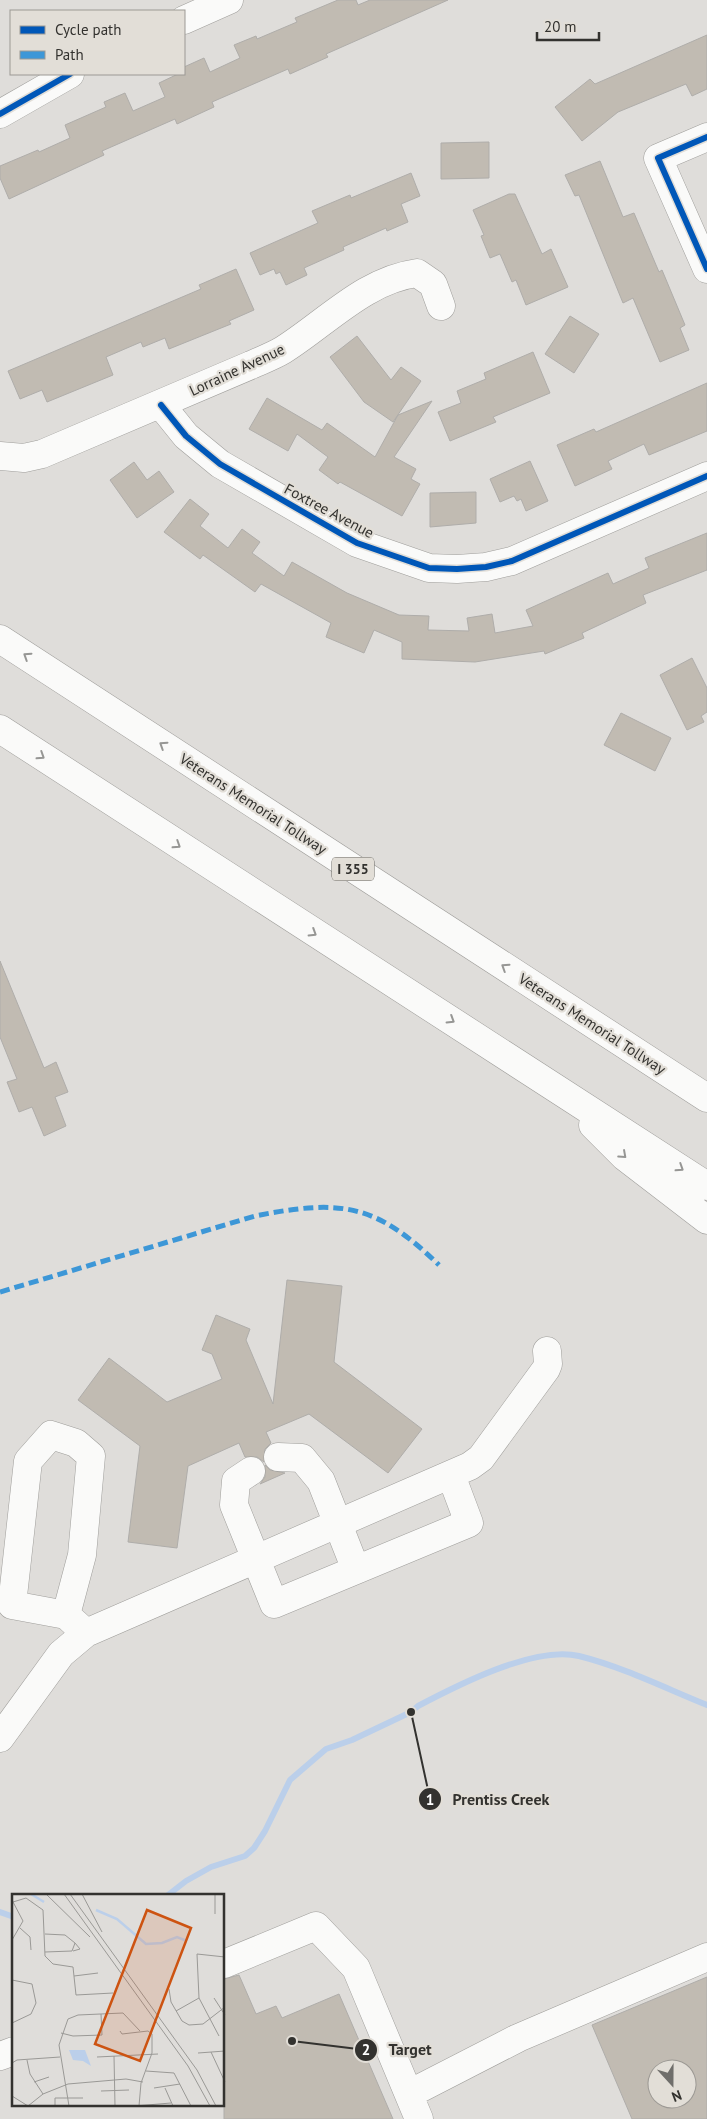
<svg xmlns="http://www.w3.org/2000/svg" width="707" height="2119" font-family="'PT Sans',sans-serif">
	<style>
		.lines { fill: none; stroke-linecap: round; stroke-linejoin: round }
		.stream { stroke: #bbcfea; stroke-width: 6 }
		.building { fill: #c1bbb2; stroke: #afadaa; fill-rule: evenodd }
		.minor-casing { stroke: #9f9e9b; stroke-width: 29 }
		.highway-casing { stroke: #9f9e9b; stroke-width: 29 }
		.minor { stroke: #fafaf9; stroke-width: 28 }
		.highway { stroke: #fafaf9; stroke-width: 28 }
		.quiet { stroke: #3d97d7; stroke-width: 5; stroke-dasharray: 10 5; stroke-linecap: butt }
		.cycleway-casing { stroke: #e2ded7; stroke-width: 9 }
		.cycleway { stroke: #0057b8; stroke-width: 6 }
		.oneway { stroke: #969694 }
		.labels { text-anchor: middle; stroke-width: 4.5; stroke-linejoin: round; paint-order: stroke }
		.shield { fill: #e2ded7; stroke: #686661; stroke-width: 1 }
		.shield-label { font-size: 14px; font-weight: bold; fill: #33322f }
		.street-label { font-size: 15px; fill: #33322f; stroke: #e2ded7 }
		.inset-river { fill: none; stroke: #bbcfea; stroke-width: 2.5 }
		.inset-road { fill: none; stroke: #9a9996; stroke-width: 1 }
		.view { fill: #cd5311; fill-opacity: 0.15; stroke: #cd5311; stroke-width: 2.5 }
		.inset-edge { fill: none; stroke: #33322f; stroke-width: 2.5 }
		.leader { fill: none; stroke: #33322f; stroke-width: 2 }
		.callout-dot { fill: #33322f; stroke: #e2ded7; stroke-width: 2 }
		.mark-label { font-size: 15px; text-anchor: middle; font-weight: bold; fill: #fff }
		.callout-label { font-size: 16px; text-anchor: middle; font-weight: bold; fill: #33322f; stroke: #e2ded7; stroke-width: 4.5; stroke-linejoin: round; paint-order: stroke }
	</style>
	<rect width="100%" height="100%" fill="#dfddda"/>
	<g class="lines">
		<path class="stream" d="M168,1895L186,1881L211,1867L245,1856L254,1848L265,1831L290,1780L326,1749L352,1740L411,1712L418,1706C456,1686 535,1645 579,1656C623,1667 665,1688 707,1705
			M0,1912L14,1917"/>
	</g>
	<path class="building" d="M338,0H356L358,5L370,0H448L326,54L328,57L290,74L288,69L212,102L214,107L177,124L175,119L102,151L104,155L9,199L0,178V166L38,150L39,152L70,138L65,125L106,107L104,102L125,93L133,111L165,97L159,83L178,74H184V67L204,58L210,72L240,58L234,45L256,36L257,39L297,22L295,18Z
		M707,35V89L692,96L686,84L618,112L582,141L555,107L590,79L595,84Z
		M489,142V178L441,179V143Z
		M600,161L623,217L634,213L659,272L662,270L685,325L680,328L689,350L660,362L633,298L623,303L579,195L575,196L565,175Z
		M411,173L420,196L401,204L408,222L387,231L386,228L343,247L344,250L304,268L307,275L286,285L280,272L276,274L274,269L260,275L250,253L318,223L312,211L350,195L351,198Z
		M509,194H515L542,254L551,249L568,287L526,305L516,280L512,282L500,254L490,258L481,236L484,235L473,210Z
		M236,269L254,310L229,321L231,324L169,349L165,338L143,347L141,342L106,357L113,375L47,402L42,390L20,399L8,371L201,289L199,285Z
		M570,316L599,334L574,373L545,354Z
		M357,336L391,380L401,367L421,381L393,422L364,402L330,357Z
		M533,352L550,393L493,417L496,422L450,441L438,412L461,403L457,391L486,379L484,373Z
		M707,383V431L649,455L644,444L608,461L612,469L575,486L557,445L594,429L596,432Z
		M267,398L322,430L327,423L375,457L398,415L432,401L394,457L416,469L411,479L420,484L402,516L340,482L338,484L319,470L328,457L297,434L288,451L249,429Z
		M530,461L548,501L526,511L521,499L517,501L514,496L500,502L490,479Z
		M134,462L147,480L159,471L174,492L137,518L110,480Z
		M476,492V523L430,527V493Z
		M190,499L209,514L200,526L228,548L242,529L260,542L252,553L284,576L292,562L347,593L399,615L429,616L428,630L469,631L467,618L492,614L495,633L533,626L526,610L608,573L613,584L649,568L645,558L707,533V570L643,595L646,603L582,633L584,638L545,654L544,651L475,662L402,659V642L374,630L364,653L326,637L331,623L261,584L255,592L203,555L200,559L164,532Z
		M692,658L707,688V712L701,716L704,722L687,730L660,675Z
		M621,713L671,738L655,771L604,745Z
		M0,961L44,1068L56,1062L68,1092L55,1097L66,1126L44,1136L32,1107L19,1112L7,1082L17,1079L0,1037Z
		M287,1280L342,1286L334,1362L422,1429L388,1473L309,1414L266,1432L271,1443L265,1449L264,1462L257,1457H245L239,1443L188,1466L177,1548L128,1542L140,1446L78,1400L109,1358L167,1402L222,1379L212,1354L202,1350L216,1315L250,1329L246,1340L273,1404Z
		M265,1465L270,1470L285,1473L260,1484L265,1477Z
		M239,1975L256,2014L276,2006L282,2018L339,1994L393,2119H224V1979Z
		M707,1977V2119H632L592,2025ZM657,2069H687V2099H657Z"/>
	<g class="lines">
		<defs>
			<path id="minor" d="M184,20L229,0
				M0,114L70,74
				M707,137L658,158L707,269
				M161,405L186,436L220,464L357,543L429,568L457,569L486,567L512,561L707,476
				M0,456L24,458L42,454L251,365C262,360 273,356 283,350C326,323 365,280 417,273L433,284L441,306
				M278,1457L302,1458L321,1481L356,1570
				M251,1471L236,1481L234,1505L274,1604L469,1523L451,1475
				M66,1615L82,1555L91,1456L76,1443L51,1435L28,1461L12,1605L66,1615L86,1633
				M0,1738L61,1654L86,1633L470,1466L481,1458L546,1369L548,1364L547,1351
				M224,1964L316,1926L356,1968L419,2119
				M0,2056L14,2051
				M409,2094L518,2038L707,1957"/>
			<path id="highway" d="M0,639L707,1098
				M0,729L707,1186
				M593,1125L625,1157L707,1220"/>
		</defs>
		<use href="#minor" class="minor-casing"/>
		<use href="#highway" class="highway-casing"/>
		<use href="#minor" class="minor"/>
		<use href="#highway" class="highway"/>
		<path class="quiet" d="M0,1292L255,1216C341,1199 375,1203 439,1265"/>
		<defs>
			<path id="cycleway" d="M0,114L70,74
				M707,137L658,158L707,269
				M161,405L186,436L220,464L357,543L429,568L457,569L486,567L512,561L707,476"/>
		</defs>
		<use href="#cycleway" class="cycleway-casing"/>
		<use href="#cycleway" class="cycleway"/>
	</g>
	<defs><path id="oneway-chevron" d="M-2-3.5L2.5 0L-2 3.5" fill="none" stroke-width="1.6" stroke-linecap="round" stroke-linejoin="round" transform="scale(1.25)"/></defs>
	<g class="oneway">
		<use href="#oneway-chevron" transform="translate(27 656) rotate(-147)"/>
		<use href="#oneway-chevron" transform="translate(163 745) rotate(-147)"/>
		<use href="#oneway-chevron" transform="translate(41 756) rotate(33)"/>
		<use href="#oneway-chevron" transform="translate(177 845) rotate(33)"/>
		<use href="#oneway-chevron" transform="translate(313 933) rotate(32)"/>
		<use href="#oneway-chevron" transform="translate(505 967) rotate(-147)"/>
		<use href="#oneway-chevron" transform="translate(451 1020) rotate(32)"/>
		<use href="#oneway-chevron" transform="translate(623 1155) rotate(42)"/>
		<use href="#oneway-chevron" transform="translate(680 1168) rotate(33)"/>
	</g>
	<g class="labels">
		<rect class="shield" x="332" y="857.5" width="42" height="23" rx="4"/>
		<g class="shield-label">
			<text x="353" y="874">I 355</text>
		</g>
		<g class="street-label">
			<text transform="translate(237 370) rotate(-25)" y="5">Lorraine Avenue</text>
			<text transform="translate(329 511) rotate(28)" y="5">Foxtree Avenue</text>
			<text transform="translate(253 804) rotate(33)" y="5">Veterans Memorial Tollway</text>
			<text transform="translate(592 1024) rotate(33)" y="5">Veterans Memorial Tollway</text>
		</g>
	</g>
	<g transform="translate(12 1894)">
		<rect width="212" height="212" fill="#dfddda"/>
		<path d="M57,156H73L79,172L71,167L61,166Z" fill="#bbcfea"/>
		<path class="inset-river" d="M19,0L32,8M84,16L105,25L134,50L150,49L165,43L175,47"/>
		<path class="inset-road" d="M34,0L78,43M52,0L176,172L198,212M58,0L185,176L204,212M70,0L90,38M203,0V20M0,6L11,27L0,46M1,8L14,4L31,16L33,62L41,70L61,73L64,101L101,99M8,34L18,43L19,56M33,40L53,41L63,49L60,57L33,58M61,57L68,55L63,49M62,82L86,79M0,86L20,90L24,109L19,120L0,129M157,95L159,108L170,127L177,131L191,130L213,113M202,104L213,121M164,117L187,104M108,137L110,140L136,137L140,140V159L129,189L127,212M49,139L61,142L90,141L89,120M207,142L187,104L185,60L213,63M199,158L213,188M186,159L213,157M102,162L103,212M85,163L146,160M15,166L18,180L31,200M0,169L5,166L48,163M134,177L162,179L179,212M22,188L37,183M142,194L168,190M153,194L161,212M89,197L117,196M0,202L16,212M16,212L31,200L56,190L114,185L131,188M43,212V204H71M57,212L47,151L56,125L66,121L111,119L128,137M123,212L159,209"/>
		<path class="view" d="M135,16L179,34L128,167L83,150Z"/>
		<rect width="212" height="212" class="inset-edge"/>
	</g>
	<path class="leader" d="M411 1712L430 1799M292 2041L366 2050"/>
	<g class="callout-dot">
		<circle cx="411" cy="1712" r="5"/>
		<circle cx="292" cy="2041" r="5"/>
		<circle cx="430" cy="1799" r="12"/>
		<circle cx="366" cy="2050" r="12"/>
	</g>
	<g class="mark-label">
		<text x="430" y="1805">1</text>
		<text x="366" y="2055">2</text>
	</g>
	<g class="callout-label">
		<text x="501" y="1805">Prentiss Creek</text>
		<text x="410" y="2055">Target</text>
	</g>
	<rect x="10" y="10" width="175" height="65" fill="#e2ded7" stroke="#9c9994"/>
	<rect x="20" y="26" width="25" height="8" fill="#0057b8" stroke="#9c9994"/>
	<text x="55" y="35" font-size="15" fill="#33322f">Cycle path</text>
	<rect x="20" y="51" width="25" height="8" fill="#3d97d7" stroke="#9c9994"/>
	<text x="55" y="60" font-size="15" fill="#33322f">Path</text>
	<g transform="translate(672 2084) rotate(159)"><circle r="24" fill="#e2ded7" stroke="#9c9994"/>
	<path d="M0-4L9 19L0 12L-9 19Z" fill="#6f6e6b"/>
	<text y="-8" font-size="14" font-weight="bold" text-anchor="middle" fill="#33322f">N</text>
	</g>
	<path d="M537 32v8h62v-8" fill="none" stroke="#33322f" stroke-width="2.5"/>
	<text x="544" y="32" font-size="15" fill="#33322f" stroke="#e2ded7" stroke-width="4" paint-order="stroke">20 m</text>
</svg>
